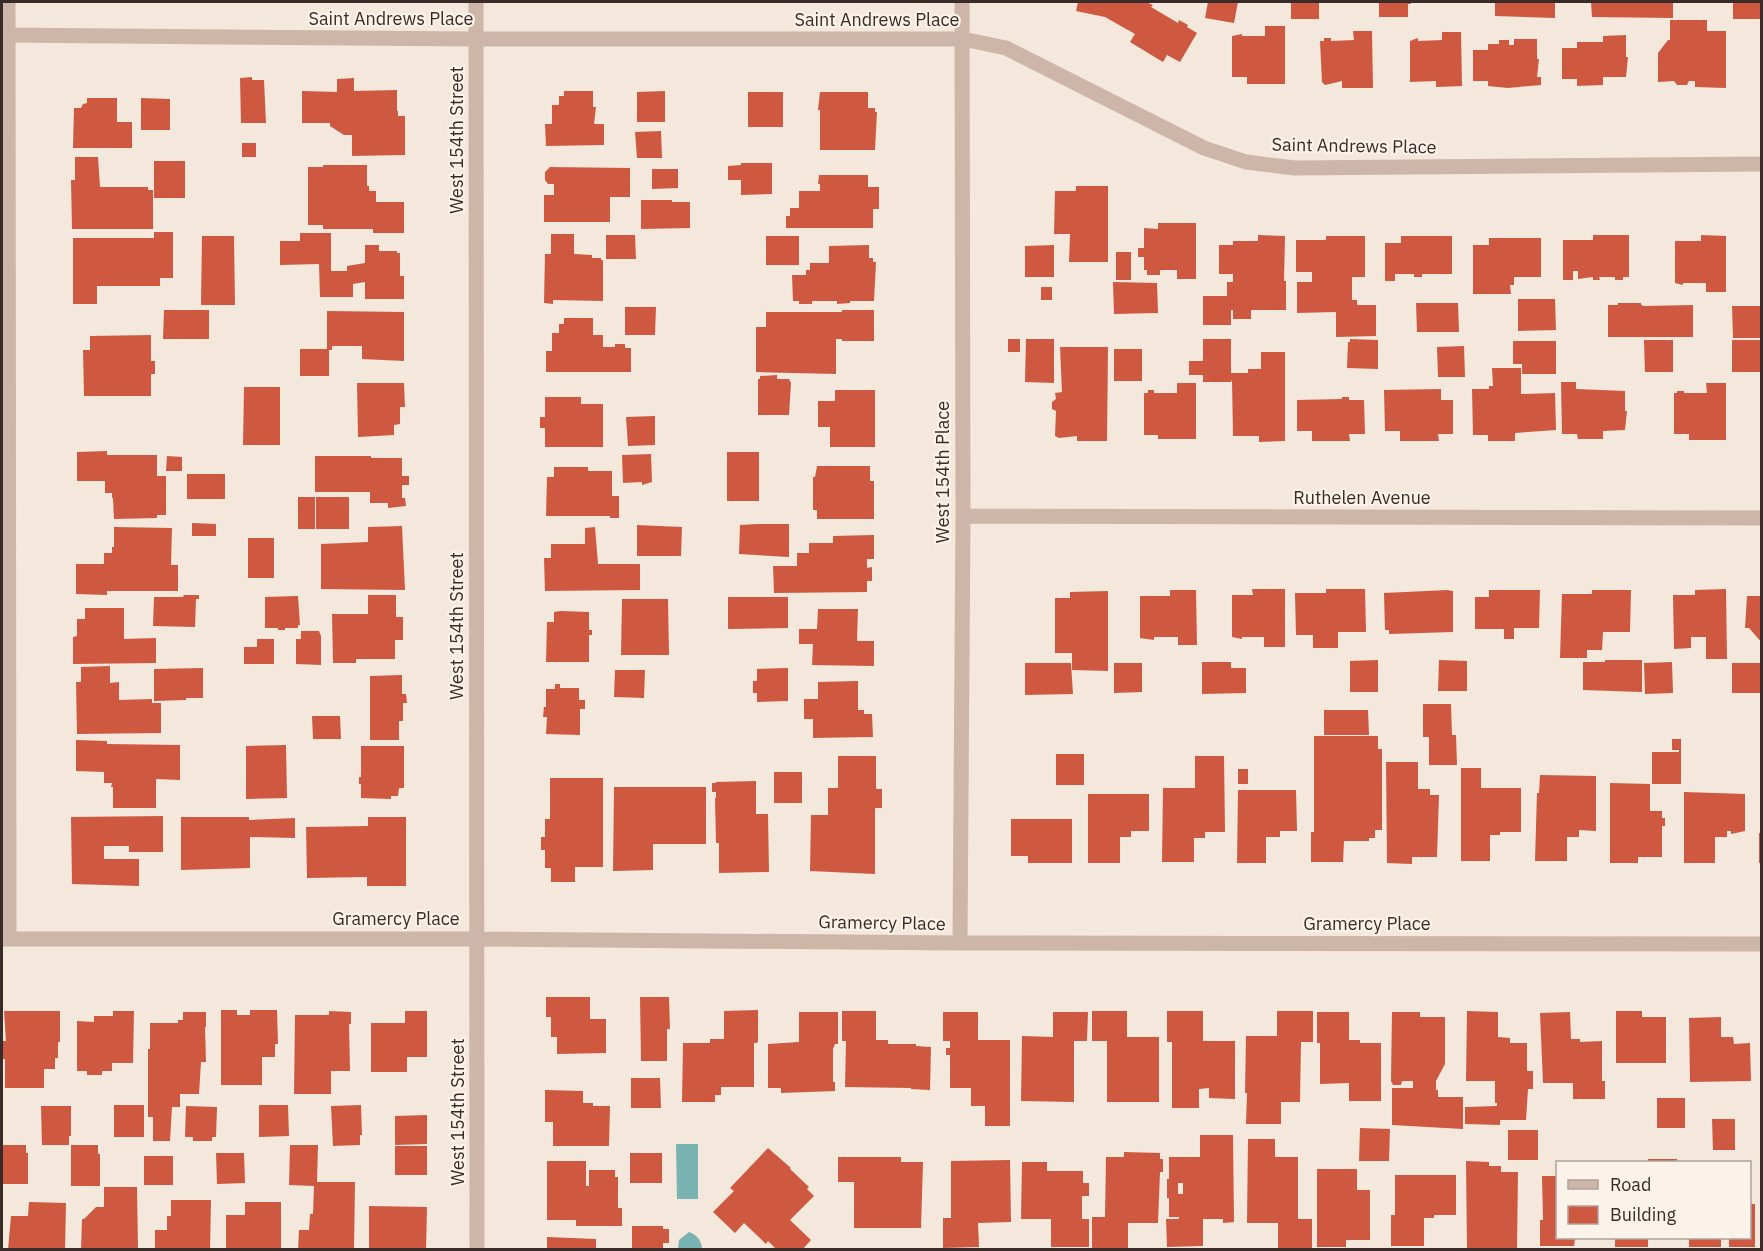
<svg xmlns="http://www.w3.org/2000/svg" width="1763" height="1251" font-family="'IBM Plex Sans',sans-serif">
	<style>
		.water { fill: #79b3b2 }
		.building { fill: #ce5940; fill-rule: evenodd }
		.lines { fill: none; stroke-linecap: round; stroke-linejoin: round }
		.street { stroke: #cdb6a7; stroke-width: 15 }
		.labels { text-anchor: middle; stroke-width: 4.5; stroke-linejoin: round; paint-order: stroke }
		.street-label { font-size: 18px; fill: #392c28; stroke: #fbf2e9 }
	</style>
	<rect width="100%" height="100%" fill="#f4e7dc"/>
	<path class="water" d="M676,1144H698V1199H677Z
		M689,1232C697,1235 702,1241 702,1249H678L679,1240Z"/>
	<path class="building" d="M1078,2H1146L1153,5L1151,7L1178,23L1179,20L1188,25L1187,27L1197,33L1180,62L1167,55L1163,62L1130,42L1135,34L1105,17L1076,11Z
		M1208,2H1238L1234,23L1205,18Z
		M1291,2H1319V19H1291Z
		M1379,2H1411V4H1408V17H1379Z
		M1495,2H1555V18L1495,16Z
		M1591,2H1673V18L1592,17Z
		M1733,2H1762V19H1733Z
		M1670,20H1707V31H1726V88L1695,87V81H1689L1687,85H1677L1674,81L1658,82V53L1668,40H1670Z
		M1265,26H1285V84H1247V77H1232V36L1242,34V36H1265Z
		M1353,31H1372L1373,88H1342V81L1325,85L1322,82L1320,41H1324V38H1331V41L1354,40Z
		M1442,32H1461L1462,86L1436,87V81L1410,82V41L1418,38V41L1442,40Z
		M1626,35V57H1628L1626,77H1603V85L1577,86V79H1562V48H1577V42H1603V36Z
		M1514,39H1537V59H1539L1537,77H1541V85L1508,88L1488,86V81H1473V50H1488V44H1499V40H1509V45H1514Z
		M252,77V80H264L266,123H241L240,78Z
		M354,78V91L397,90V111H398V116H405V155L352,156V135H344L330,126V123H302V91L337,92V79Z
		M564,91H593V107H596L594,124H604V145L546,146L545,124H552V105H559V96H564Z
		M665,91V122H637V92Z
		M748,92H783V127H748Z
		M820,92H868V108H875V112H877L875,150H820V110H818Z
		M87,98H117V122H132V148H73L74,108H81L83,104L87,103Z
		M141,98L170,99V130H141Z
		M661,131L662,158H637L635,132Z
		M242,143H256V157H242Z
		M75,157H98L100,187H148V190H153V229H72L71,180H75Z
		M154,161H185V198H154Z
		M741,163H772V194L741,195V180H728V166L741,165Z
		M323,165H367V186H369V191H376V202H404V233H373V229H323V225H308V167H323Z
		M550,167L630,168V197H610V222H544V195H554V184H548L545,180V172Z
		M652,169H678V188L652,189Z
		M819,175H868V187H879V209H873V228H786V216H790V208H799V191H820V184H818Z
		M1076,186H1108V262H1069L1070,234H1054L1055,191H1076Z
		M641,200H672V202H690V228L641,229Z
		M1158,223H1196V279H1177V270H1160V275H1147V270H1144V257H1138V248H1144V228L1158,229Z
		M154,232H173V278H160V286H97V304H73V238H154Z
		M300,233H331V271H347V266L365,263V245H379V251H397V253H400V276H404V299H365V282L353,284V297H320L319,264L280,265V241H300Z
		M551,234H574V254L592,255V258H601V260H603V301L553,300V304L544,303L545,254H551Z
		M606,235H635L636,259H606Z
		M1258,235L1285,236L1284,281H1286V310H1251V319H1233V310H1231V325H1203V296H1227V282H1233V274H1219V245H1233V241H1258Z
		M1593,235H1629V277H1623V280H1615V277H1599L1600,280H1593V277L1578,279V271H1573V280H1563V240H1593Z
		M1701,235L1726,236V292H1706V283H1683V285L1675,283V241H1701Z
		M202,236H234L235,305H201Z
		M766,236H799V265H766Z
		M1326,236H1365V277H1352V300H1357V305H1376V336L1336,337V312L1297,313V282H1312V272H1296V240H1326Z
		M1401,236H1452V274H1422V277H1414V274H1395V281H1385V243H1401Z
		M1489,238H1541V277H1514V285H1510L1511,294H1473V245H1489Z
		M869,245V258H873V262H876L874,301H850V303L837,304V301H812V304H799V301H793L792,275H806V270H810V263H829V246Z
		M1054,245V277H1025V246Z
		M1116,252H1131V280H1116Z
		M1113,282L1157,283L1158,313L1114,314Z
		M1041,287H1052V300H1041Z
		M1518,299H1555L1556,330L1518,331Z
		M1416,303H1458L1459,332H1417Z
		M1618,303H1641V305L1644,306L1693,305V337H1608V305H1618Z
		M1732,306H1762L1761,338H1733Z
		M625,307H656L655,335H625Z
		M164,310H209V339H163Z
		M842,310H874V341H842V339H836V374L756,372V327H766V312H842Z
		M327,311L404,312V361L362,359V346H332V350H329V376H300V349H327Z
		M564,318H593V335H603V347H615V344H625V348H631V372H546V351H552V333H559V324H564Z
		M151,335V361H155V374H151V396H84L83,350H90V336Z
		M1008,339H1020V352H1008Z
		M1026,339H1054V383L1025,382Z
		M1203,339H1231V373H1248V369H1261V352H1285V441L1259,442V436H1233L1232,380L1231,382H1203V375H1189V361H1203Z
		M1350,339L1378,340V369L1347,368L1348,342H1350Z
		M1644,340H1673V372H1645Z
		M1732,340H1761V372H1732Z
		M1513,341H1556V374H1522V364H1513Z
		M1464,346L1465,377H1438L1437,347Z
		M1060,347H1108L1107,441H1077V436L1059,438L1055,436L1056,411L1052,409V402L1056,399L1055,393L1062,392Z
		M1114,349H1142V381H1114Z
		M1492,368H1521V394L1555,393L1556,430L1515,433V441H1488V435H1473L1472,389H1489V386H1493Z
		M777,375V379H789L791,383L789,415H758V379H760V376Z
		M1561,382H1576V389L1625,391V411H1627L1625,430L1603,431V439H1578L1577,434H1562Z
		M357,383H404L405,407H400V424L394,425V435L358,437Z
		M1177,383H1196V439H1158V435H1144V393H1148V390H1154V393H1177Z
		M1706,383H1726V440H1689V434H1674V393H1677V391H1684V393H1707Z
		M244,387H280V445H243Z
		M1441,389V400H1453V434H1438L1439,441H1400V431H1385L1384,390Z
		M835,390H875V447H830V427H818V401H835Z
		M545,397H581V404H603V447H545V428H540V417H545Z
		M1342,397H1349V400H1364L1365,434H1349L1350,441H1312V431H1297V400L1342,399Z
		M655,416V445L628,446L626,417Z
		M107,451V455H157V476H166V515H157V518L114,519L113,498H112V493H105V481H77V452Z
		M727,452H759V501H727Z
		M651,454L652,482L642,485V482L623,483L622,455Z
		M167,456L182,457V471H166Z
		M315,456H371V458H402V476H409V485H402V498H405L406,506L388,508V503H370V492H315Z
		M817,466H870V481H874V519H817V510H813V477H815Z
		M554,467H588V471H612V496H619V518H610V516H546L547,477H554Z
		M187,474H225V499H187Z
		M298,497H315V529H298Z
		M316,497H349V529H316Z
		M192,523L216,524V536H192Z
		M757,524H789V557L739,554L740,525Z
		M637,525L682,527L681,556H637Z
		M402,526L405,590L321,589V544L368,542V527Z
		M114,527L172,528L171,565H178V591H107V595L76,594V564H104V553H112V547H114Z
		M595,527L598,564H640V590L545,591L544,558H551V544H585V528Z
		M874,535V559H867V568L872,567V581H867V592L774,593L773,566H797V553H809V543H833V536Z
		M248,538H274V578H248Z
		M1252,589H1285V647H1264V637H1242V639L1232,637V595H1253Z
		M1326,589H1365L1366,632H1338V648H1313V635H1296L1295,593H1326Z
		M1726,589L1727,659H1706V637H1691V648L1674,649L1673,595H1695V590Z
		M1170,590H1196L1197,645H1178V637H1154V640L1140,638V596H1170Z
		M1447,590L1453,591V632L1389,634V630H1385L1384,593Z
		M1489,590H1540L1539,628H1514V639H1504V629H1475V597H1489Z
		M1592,590H1631L1630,632H1603L1602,650H1587V658H1560L1562,594H1592Z
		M1108,591V671L1072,670V653H1055V598H1070V592Z
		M184,595H199V599H196L195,627L153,626L154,597H183Z
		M368,595H396V617H403V640H395V659H356V663H333L332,614H368Z
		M298,596L300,625H298V628H285V630H278V628H265V597Z
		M1747,596H1762V643L1749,628H1745Z
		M728,597H788V628L728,629Z
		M622,599H668L669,655H621Z
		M85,608H124V639L156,638V663L73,664V637L77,636V619H85Z
		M818,609H858L857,641H874V666L812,665L813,644H799V629H817Z
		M561,611L589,612V630H592V635H589V662H546L547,622H554V612Z
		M301,631H319L321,636V665L296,664V639H301Z
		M257,639H274V664H244V647H257Z
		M1378,660V692H1350V661Z
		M1439,660L1467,661V691H1438Z
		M1605,660H1642V692L1583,690V662H1605Z
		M1202,662H1231V668H1246V693L1202,694Z
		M1672,662L1673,693L1645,694L1644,663Z
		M1025,663H1071L1073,694L1025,695Z
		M1114,663H1142V692L1114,693Z
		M1732,663H1762V693H1732Z
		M110,666V683L119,682V700L152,699V703H161V733L77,734L76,682H81V667Z
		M203,668V698H186V700L154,701V669Z
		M788,668V701L757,702V693H753V681H757V669Z
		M615,670H645L644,698L614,697Z
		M402,675V694H406L407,703H403V721H399V740H370V676Z
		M858,681V710H864V714H872L873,737L813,738V719H804V699H818V682Z
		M555,684H560V688H579V700H585V709H580V735L546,734L547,717H543L544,707H546V689H555Z
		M1423,704H1451L1452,735H1456L1457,765H1429V737H1423Z
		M1324,710H1368L1369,735H1324Z
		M312,716H340L341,739H313Z
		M1314,736H1378V749H1382V830H1375V838H1369V841H1344L1343,862H1311V832H1314Z
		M1672,739H1681V784H1652V752H1679V750H1672Z
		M76,740L107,741V744L180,745V780L156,779V808H113V787H111L112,783H104V772L76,771Z
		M286,745L287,798L246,799V746Z
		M361,746H404V788H399L398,796H391V799L361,798V784H359V777H361Z
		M1056,754H1084V785H1056Z
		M838,756H876V789H882V808H875V874L810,871L811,815H828V788H838Z
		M1195,756H1224L1225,832H1205V838H1194V862H1162L1163,788H1195Z
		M1386,762H1418V789H1430V795H1439L1437,857H1412V864L1387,863Z
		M1461,768H1481V788H1521V832H1500V835H1490V861H1461Z
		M1238,769H1248V784H1238Z
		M774,772H802V803H774Z
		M1540,775L1596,776V831L1579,830V837H1567V861H1535L1537,793H1539Z
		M550,778H603V867H575V882H551V868H545V850H541V837H545V819H550Z
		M756,781V814H768L769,872L719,873V843H716L715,798H716V792H712V783H716V782Z
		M1610,783L1650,784V811H1662V818H1665V826H1662V857H1638V863H1610Z
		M614,787H706V844H653V870L613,871Z
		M1238,790H1296L1297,831H1280V837H1266V863H1237Z
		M1684,792L1745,794V831L1731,834V831H1727V837H1715V863H1684Z
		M1088,794H1149V831H1131V837H1120V863H1088Z
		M163,816V852H129V846H104V859H139V886L72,884L71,817Z
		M181,817H249V820L295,818V838L250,837V868L181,870Z
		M368,817H406V886H367V877L307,878L306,827L368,826Z
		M1011,819H1072V863H1028V856H1011Z
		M1759,833H1762V863H1759Z
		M546,997H590V1019H606V1053L557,1054V1037H551V1017H546Z
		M640,997H669L670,1029H667V1061H641Z
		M221,1010H237V1015H250V1010H277L278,1044H275V1057H262V1085H221Z
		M758,1010V1041L757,1043H754V1087H721V1095H715V1102H682L683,1043H710V1039H724V1011Z
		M4,1011H60V1042H58V1058H55V1069H44V1088H5V1059H3V1041H6Z
		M113,1011H134L133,1063H112V1071H102V1075H87V1071H77V1021L94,1022V1016H113Z
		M329,1011L351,1012V1024H349L350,1071H331V1094H294L295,1015H329Z
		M405,1011H427V1057H407V1072H371V1023H405Z
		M842,1011H876V1040H888V1044H916V1046L931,1047L930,1090L911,1089V1088L845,1087L846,1041H842Z
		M1092,1011H1127V1037H1159V1102H1107V1041H1092Z
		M1167,1011H1203V1041H1235V1099L1209,1098V1088L1199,1089V1108H1172V1042H1167Z
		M1277,1011H1313V1042H1301L1300,1102H1281V1124H1246L1247,1093H1245L1246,1036H1277Z
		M1467,1011L1498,1012V1037L1510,1038V1043H1527V1071H1533V1089H1528L1526,1120H1500V1125L1465,1124V1107L1497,1106V1103H1495V1081H1466Z
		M1616,1011H1642V1017H1666V1063H1616Z
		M183,1012H206V1027H205L206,1062H201L199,1094H180V1107H172L170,1141H153V1117H148V1049H150V1023H178V1020H183Z
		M799,1012H838V1044H835L833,1049V1082H835V1091L781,1093V1088H768V1044L799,1042Z
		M943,1012H978V1040H1010V1126H985V1106H971V1088H950V1055H946V1048H950V1041H943Z
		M1053,1012H1088L1087,1041H1074V1102L1021,1101L1022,1036L1053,1037Z
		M1317,1012H1349V1040H1360V1043H1381V1101H1349V1083L1320,1084V1043H1317Z
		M1392,1012H1420V1017H1445V1064L1436,1081V1090H1438V1097H1463V1129L1392,1125V1088H1413V1081H1402L1401,1085H1393L1391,1081Z
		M1570,1012L1571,1039H1580V1042L1602,1041V1081H1605V1099H1573V1083H1543L1540,1013Z
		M1721,1017V1037H1733L1734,1044L1750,1043L1751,1081L1690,1082L1689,1018Z
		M631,1078H660L661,1108H631Z
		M545,1090L583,1091V1103H593V1106H610L609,1146H553V1122H545Z
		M1657,1098H1685V1128H1657Z
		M114,1105H144V1137H114Z
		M259,1105H288L289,1136L259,1137Z
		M361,1105L362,1135H360V1145L333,1146L331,1106Z
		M41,1106H71V1136H69V1145H42Z
		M186,1106L217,1107L216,1137H212V1141H193V1137H185Z
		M427,1115V1144L395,1145V1116Z
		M1712,1119H1735V1150H1713Z
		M1360,1128L1390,1129L1389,1161H1359Z
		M1508,1130H1538V1160H1508Z
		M1200,1135H1233L1234,1222L1223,1223V1219H1203V1246L1167,1247L1166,1219H1179V1217H1169V1198H1167V1179H1169V1157H1200ZM1178,1183H1183V1194H1178Z
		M1248,1139H1275V1157H1298V1219H1312V1248H1278V1223H1247Z
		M2,1145H26V1153H28V1184H2Z
		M71,1145H98V1154H100V1186H71Z
		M290,1145H318L317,1182H355L354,1250H298L299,1230H309L310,1214H313L314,1186L289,1185Z
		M395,1146H427V1175H395Z
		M768,1148L791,1168L790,1169L809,1187L807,1189L814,1196L790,1220L811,1240L802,1250H777L768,1241L766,1244L744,1223L735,1233L713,1212L734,1191L730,1188Z
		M1124,1152L1160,1153V1159H1163V1172H1160L1158,1223H1128V1248H1092V1217H1105L1106,1157H1124Z
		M216,1153H244L245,1183L217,1184Z
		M630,1153H662V1183H630Z
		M144,1156H173V1185H144Z
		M838,1157H901V1162H923L921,1228H854V1182H838Z
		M1648,1159H1677V1162H1648Z
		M1010,1160L1011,1222L978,1223L979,1247L943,1248V1218H951V1161Z
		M547,1161H586V1186H589V1170H615V1177H618V1208H622V1226H576V1220H547Z
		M1466,1161L1489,1162V1166H1501V1172H1518L1517,1248H1467Z
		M1022,1162H1047V1171H1083V1183H1089V1196H1082V1219H1089V1247H1051V1219H1021Z
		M1317,1169H1357V1190H1370V1240H1346V1247H1317Z
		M1395,1175H1456V1215H1434V1218H1424V1246H1391V1215H1395Z
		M1542,1176H1558V1238H1575L1574,1246H1540V1220H1543Z
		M104,1187H137L138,1250H81L82,1219H84L96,1207H104Z
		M171,1200H211L210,1250H155V1230H167V1216H171Z
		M29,1202L66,1203L65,1250H8L11,1216H28Z
		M245,1202H281V1250H226V1215H245Z
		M1750,1204H1755V1247H1729V1238H1750Z
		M369,1206L427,1207L426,1250H369Z
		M632,1226H663V1229H669V1243H663V1250H632Z
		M547,1237L596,1239V1250H547Z
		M1615,1238H1648V1247H1615Z
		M1689,1238H1721V1247H1689Z"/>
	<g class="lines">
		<path class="street" d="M8,2L9,939
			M476,2L477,1250
			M2,35L476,39H963L1006,48L1204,148L1246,162L1295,168L1762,164
			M963,516L1762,518
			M2,939H477L960,943L1762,944
			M960,943L963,516L962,2"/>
	</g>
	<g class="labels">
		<g class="street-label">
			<text x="391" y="25">Saint Andrews Place</text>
			<text x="877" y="26">Saint Andrews Place</text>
			<text transform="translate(457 140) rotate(-90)" y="6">West 154th Street</text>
			<text transform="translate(1354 146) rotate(1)" y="6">Saint Andrews Place</text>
			<text transform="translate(943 472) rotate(-90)" y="6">West 154th Place</text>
			<text x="1362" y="504">Ruthelen Avenue</text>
			<text transform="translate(457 626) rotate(-90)" y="6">West 154th Street</text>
			<text x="396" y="925">Gramercy Place</text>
			<text transform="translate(882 923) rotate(1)" y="6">Gramercy Place</text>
			<text x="1367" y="930">Gramercy Place</text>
			<text transform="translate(458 1112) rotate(-90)" y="6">West 154th Street</text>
		</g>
	</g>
	<rect width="1763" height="1251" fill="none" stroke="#392c28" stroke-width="6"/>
	<rect x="1556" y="1161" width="195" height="78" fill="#fbf2e9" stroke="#ada39c" stroke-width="1.5"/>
	<rect x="1568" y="1180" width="30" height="9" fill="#cdb6a7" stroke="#ada39c" stroke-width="1.5"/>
	<text x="1610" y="1191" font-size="18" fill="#392c28">Road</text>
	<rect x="1568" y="1206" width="30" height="18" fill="#ce5940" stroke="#ada39c" stroke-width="1.5"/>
	<text x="1610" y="1221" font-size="18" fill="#392c28">Building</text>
</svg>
